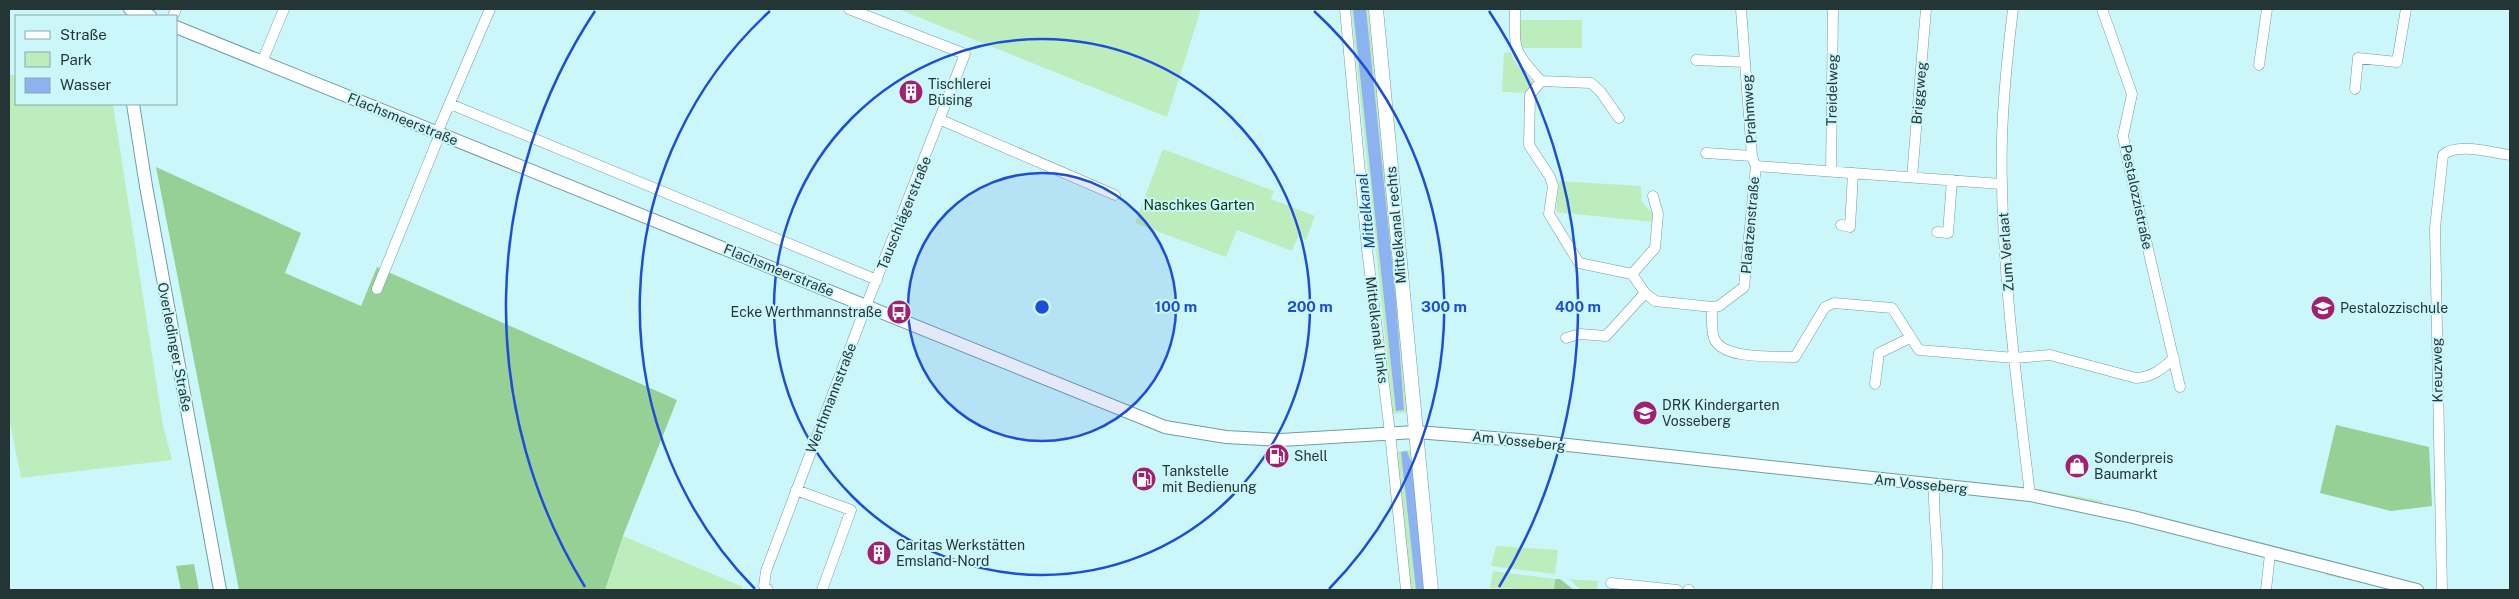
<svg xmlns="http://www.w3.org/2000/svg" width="2519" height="599" font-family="'Public Sans',sans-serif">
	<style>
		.green { fill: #beedbd }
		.forest { fill: #96d095 }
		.water { fill: #8db2f2 }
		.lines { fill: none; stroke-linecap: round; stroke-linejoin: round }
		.minor-casing { stroke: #739ca0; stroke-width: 11 }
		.tertiary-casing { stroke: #739ca0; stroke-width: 14 }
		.secondary-casing { stroke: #739ca0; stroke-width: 15 }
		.minor { stroke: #fff; stroke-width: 10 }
		.tertiary { stroke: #fff; stroke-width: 12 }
		.secondary { stroke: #fff; stroke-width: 14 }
		.ring { fill: none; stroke: #1d4ed8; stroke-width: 2.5 }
		.labels { text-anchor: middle; stroke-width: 4; stroke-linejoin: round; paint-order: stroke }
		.poi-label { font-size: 14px; fill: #243536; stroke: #cbf7fb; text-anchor: start }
		.street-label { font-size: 14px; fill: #243536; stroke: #cbf7fb }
		.park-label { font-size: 14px; fill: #09330d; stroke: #cbf7fb }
		.water-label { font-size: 15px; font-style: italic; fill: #173f88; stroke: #cbf7fb }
		.centre { fill: #1d4ed8; stroke: #cbf7fb; stroke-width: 2.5 }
		.ring-label { font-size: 15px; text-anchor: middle; font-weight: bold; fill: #1d4ed8; stroke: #cbf7fb; stroke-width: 4; stroke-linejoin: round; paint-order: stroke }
	</style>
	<rect width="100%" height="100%" fill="#cbf7fb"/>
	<path class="green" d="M898,9H1201L1167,117Z
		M1351,9H1369L1397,272L1407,412L1393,414Z
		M1520,20H1582V48H1520Z
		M1511,52L1513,59L1534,83L1528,93L1502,92L1504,53Z
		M9,75H16V104H113L163,425L172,460L21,478L9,418Z
		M1163,149L1274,191L1271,199L1315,216L1306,240L1298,237L1292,251L1237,230L1226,257L1135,223Z
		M1559,181L1641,186L1642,202L1653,214V222L1556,212Z
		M1410,450L1412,455L1429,590H1409L1397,452Z
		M2038,489L2103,501L2102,504L2043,493Z
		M623,536L743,587L742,590H605Z
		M1496,546L1558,550L1555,574L1491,566Z
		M1493,571L1555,579L1554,590L1490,588Z
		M2327,573L2394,590L2326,575Z
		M1569,579L1598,581L1597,590H1581Z"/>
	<path class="forest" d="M156,167L301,233L285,273L361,306L377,267L677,400L623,536L605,590H239Z
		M2336,425L2429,447L2432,506L2391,511L2320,493Z
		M194,564L199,590H181L176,566Z
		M1555,579H1560L1574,590H1554Z"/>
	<path class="water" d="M1353,9H1366L1396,301L1404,410L1396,411Z
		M1407,451L1412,464L1427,590H1416L1401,452Z"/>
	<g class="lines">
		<defs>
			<path id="minor" d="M1345,9L1367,249L1390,433L1406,590
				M1515,9C1515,52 1512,49 1541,81L1591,83L1600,91L1619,118
				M1741,9L1752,156
				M2013,9C2006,67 2000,127 2002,186C2004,289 2018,393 2030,495
				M2102,9L2132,94L2123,136L2129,167L2180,387
				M173,16L176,9
				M1696,60L1745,62
				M262,62L284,9
				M2259,65L2267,9
				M1541,81L1530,95L1529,145L1550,177L1553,186L1549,214L1579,263L1632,274L1645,293L1655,301L1712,307L1719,306L1744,287L1756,166L2001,184
				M2355,89L2358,58L2397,62L2406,9
				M450,104L877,280
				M941,120L1115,195
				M437,133L490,9
				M1706,153L1752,156L1754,162
				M1831,171L1833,9
				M1912,177L1926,9
				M1841,225L1850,227L1853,173
				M1937,232L1948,233L1952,180
				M1632,274L1655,248L1658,214L1653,196
				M377,289L440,134
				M1712,307C1712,317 1711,329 1714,338C1722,360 1775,356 1795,357L1825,307L1834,303L1892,308L1919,350L2015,358L2050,355L2136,378C2153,377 2162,369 2174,358
				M1566,338L1580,334L1606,336L1645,293
				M1875,384L1879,353L1910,338
				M1934,486C1933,521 1940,555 1937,590
				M796,490L851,510L822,590
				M1611,583L1677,590
				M768,590L764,586L766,571L866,306L965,54L849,9
				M1688,590H1689
				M2266,590L2270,554
				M2442,590L2435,228L2443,155C2458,142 2492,153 2510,155"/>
			<path id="tertiary" d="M130,9L150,16
				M176,27L1165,427L1226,437L1281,440L1416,432L1531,441L2030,495L2133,517L2417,590
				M133,104L146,186L220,590"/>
			<path id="secondary" d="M1376,9L1431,590"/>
		</defs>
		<use href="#minor" class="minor-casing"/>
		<use href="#tertiary" class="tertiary-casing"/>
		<use href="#secondary" class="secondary-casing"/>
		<use href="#minor" class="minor"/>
		<use href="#tertiary" class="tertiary"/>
		<use href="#secondary" class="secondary"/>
	</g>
	<circle cx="1042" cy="307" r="134" fill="#1d4ed8" fill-opacity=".12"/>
	<g class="ring">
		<circle cx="1042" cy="307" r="134"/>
		<circle cx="1042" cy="307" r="268"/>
		<path d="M755 589A402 402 0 0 1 770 11M1314 11A402 402 0 0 1 1329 589"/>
		<path d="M585 587A536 536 0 0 1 595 11M1489 11A536 536 0 0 1 1499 587"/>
	</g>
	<defs>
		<symbol id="building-disc" viewBox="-11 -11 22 22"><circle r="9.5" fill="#a2206f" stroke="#cbf7fb"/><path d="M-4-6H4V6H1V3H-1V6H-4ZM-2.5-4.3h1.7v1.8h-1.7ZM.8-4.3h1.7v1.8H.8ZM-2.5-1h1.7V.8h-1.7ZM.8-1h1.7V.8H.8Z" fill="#fff"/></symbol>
		<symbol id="school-disc" viewBox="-11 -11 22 22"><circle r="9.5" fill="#a2206f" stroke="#cbf7fb"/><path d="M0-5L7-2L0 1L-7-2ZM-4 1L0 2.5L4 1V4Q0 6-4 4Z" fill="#fff"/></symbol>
		<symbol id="bus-disc" viewBox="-11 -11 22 22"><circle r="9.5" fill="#a2206f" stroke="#cbf7fb"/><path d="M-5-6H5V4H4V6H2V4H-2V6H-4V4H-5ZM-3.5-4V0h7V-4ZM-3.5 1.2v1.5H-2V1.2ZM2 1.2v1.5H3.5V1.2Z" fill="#fff"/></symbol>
		<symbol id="fuel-disc" viewBox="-11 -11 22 22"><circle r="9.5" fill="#a2206f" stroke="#cbf7fb"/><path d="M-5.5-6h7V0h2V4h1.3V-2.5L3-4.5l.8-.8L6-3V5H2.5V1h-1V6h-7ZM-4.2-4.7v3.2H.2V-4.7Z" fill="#fff"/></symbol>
		<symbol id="shop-disc" viewBox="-11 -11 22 22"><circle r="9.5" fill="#a2206f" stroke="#cbf7fb"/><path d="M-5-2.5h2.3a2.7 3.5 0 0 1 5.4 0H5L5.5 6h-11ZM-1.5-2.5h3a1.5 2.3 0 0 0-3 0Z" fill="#fff"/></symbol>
	</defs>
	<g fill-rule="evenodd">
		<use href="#building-disc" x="897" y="78" width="28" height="28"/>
		<use href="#school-disc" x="2309" y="294" width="28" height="28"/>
		<use href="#bus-disc" x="885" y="298" width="28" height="28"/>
		<use href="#school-disc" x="1631" y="399" width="28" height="28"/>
		<use href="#fuel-disc" x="1263" y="442" width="28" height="28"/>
		<use href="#shop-disc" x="2063" y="452" width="28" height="28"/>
		<use href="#fuel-disc" x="1130" y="465" width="28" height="28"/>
		<use href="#building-disc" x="865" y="539" width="28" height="28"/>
	</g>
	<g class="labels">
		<g class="poi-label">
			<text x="928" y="89">Tischlerei<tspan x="928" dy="16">Büsing</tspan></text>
			<text x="2340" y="313">Pestalozzischule</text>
			<text x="882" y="317" text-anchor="end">Ecke Werthmannstraße</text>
			<text x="1662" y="410">DRK Kindergarten<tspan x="1662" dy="16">Vosseberg</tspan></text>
			<text x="1294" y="461">Shell</text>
			<text x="2094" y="463">Sonderpreis<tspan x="2094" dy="16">Baumarkt</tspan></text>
			<text x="1162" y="476">Tankstelle<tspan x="1162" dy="16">mit Bedienung</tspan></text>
			<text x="896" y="550">Caritas Werkstätten<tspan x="896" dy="16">Emsland-Nord</tspan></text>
		</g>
		<g class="street-label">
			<text transform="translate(1832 90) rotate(-89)" y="5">Treidelweg</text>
			<text transform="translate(1919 93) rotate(-85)" y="5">Briggweg</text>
			<text transform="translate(1749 109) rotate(-94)" y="5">Prahmweg</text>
			<text transform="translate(403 119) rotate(22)" y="5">Flachsmeerstraße</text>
			<text transform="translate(2137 197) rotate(78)" y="5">Pestalozzistraße</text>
			<text transform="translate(904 213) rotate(-68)" y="5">Tauschlägerstraße</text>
			<text transform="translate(1396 225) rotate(-95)" y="5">Mittelkanal rechts</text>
			<text transform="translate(1750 225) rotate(-85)" y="5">Plaatzenstraße</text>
			<text transform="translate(2006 252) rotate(-94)" y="5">Zum Verlaat</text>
			<text transform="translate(779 270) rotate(22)" y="5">Flachsmeerstraße</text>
			<text transform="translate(1377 330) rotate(83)" y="5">Mittelkanal links</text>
			<text transform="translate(175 347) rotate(79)" y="5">Overledinger Straße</text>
			<text transform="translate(2437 370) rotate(-91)" y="5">Kreuzweg</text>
			<text transform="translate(831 398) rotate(-69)" y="5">Werthmannstraße</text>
			<text transform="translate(1519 441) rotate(6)" y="5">Am Vosseberg</text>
			<text transform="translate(1921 484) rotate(6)" y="5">Am Vosseberg</text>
		</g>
		<g class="park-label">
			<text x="1199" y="210">Naschkes Garten</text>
		</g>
		<g class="water-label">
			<text transform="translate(1366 211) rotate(-96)" y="5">Mittelkanal</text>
		</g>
	</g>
	<circle cx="1042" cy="307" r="8" class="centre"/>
	<g class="ring-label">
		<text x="1176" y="312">100 m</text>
		<text x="1310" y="312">200 m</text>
		<text x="1444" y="312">300 m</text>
		<text x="1578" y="312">400 m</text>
	</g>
	<rect width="2519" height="599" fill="none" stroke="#243536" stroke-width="20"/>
	<rect x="15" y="15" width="162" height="90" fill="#cbf7fb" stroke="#88a9ac"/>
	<rect x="25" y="31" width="25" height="8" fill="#ffffff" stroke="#88a9ac"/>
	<text x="60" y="40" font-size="15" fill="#243536">Straße</text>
	<rect x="25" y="52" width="25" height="15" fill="#beedbd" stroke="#88a9ac"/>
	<text x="60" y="65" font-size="15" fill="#243536">Park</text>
	<rect x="25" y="78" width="25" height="15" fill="#8db2f2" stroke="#88a9ac"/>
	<text x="60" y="90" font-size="15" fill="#243536">Wasser</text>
</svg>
